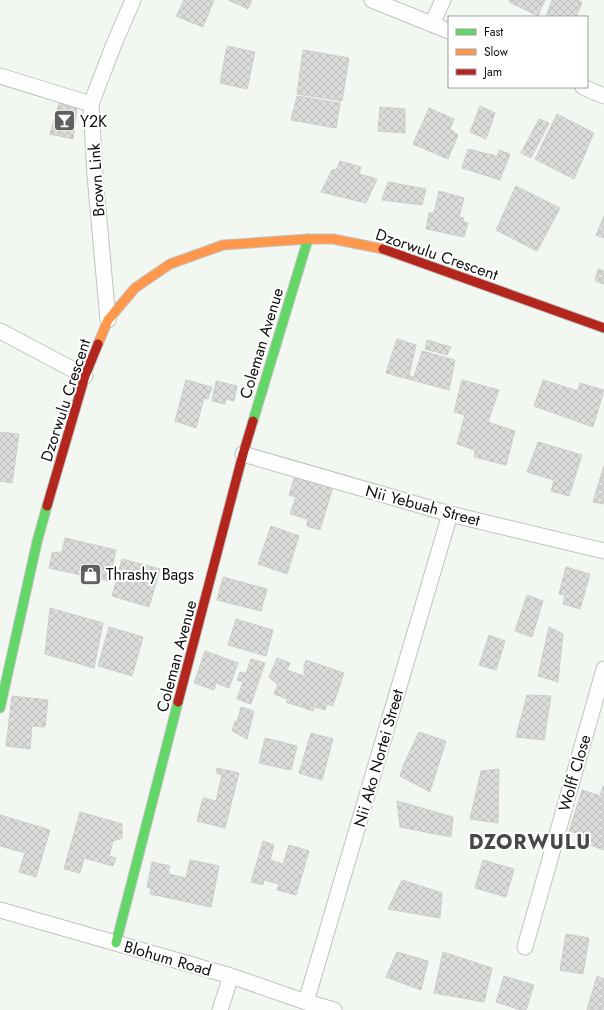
<svg xmlns="http://www.w3.org/2000/svg" width="604" height="1010" font-family="Jost,sans-serif">
	<style>
		.building { fill: url(#building-cross-hatch); stroke: #ccceca }
		.lines { fill: none; stroke-linecap: round; stroke-linejoin: round }
		.street-casing { stroke: #c0c3c0; stroke-width: 17 }
		.fast-casing { stroke: #c0c3c0; stroke-width: 11 }
		.slow-casing { stroke: #c0c3c0; stroke-width: 11 }
		.jam-casing { stroke: #c0c3c0; stroke-width: 11 }
		.street { stroke: #fdfefd; stroke-width: 15 }
		.fast { stroke: #63d668; stroke-width: 9 }
		.slow { stroke: #ff974d; stroke-width: 9 }
		.jam { stroke: #b3261e; stroke-width: 9 }
		.labels { text-anchor: middle; stroke-width: 4; stroke-linejoin: round; paint-order: stroke }
		.poi-label { font-size: 16px; fill: #0e100e; stroke: #fff; text-anchor: start }
		.street-label { font-size: 16px; fill: #0e100e; stroke: #fff }
		.district-label { font-size: 20px; font-weight: bold; letter-spacing: 1px; fill: #464a45; stroke: #fff }
	</style>
	<defs>
		<pattern id="building-cross-hatch" width="8" height="8" patternUnits="userSpaceOnUse"><rect width="8" height="8" fill="#dbdcda"/><path d="M0 0l8 8M0 8l8-8" fill="none" stroke="#bbbcba"/></pattern>
	</defs>
	<rect width="100%" height="100%" fill="#f3f7f2"/>
	<path class="building" d="M184,0H214L203,27L176,16L178,13Z
		M228,0H252L248,9Z
		M510,0H545L538,16L509,2Z
		M552,0H577L582,2L576,17H546Z
		M227,46L255,52L247,89L220,83Z
		M303,50L349,58L342,101L297,94Z
		M297,96L340,103L336,128L291,120Z
		M59,103L77,108L73,139L50,134Z
		M480,106L495,113L486,139L470,132Z
		M380,107L405,109V133L378,131Z
		M429,108L454,119L450,129L458,135L448,159L413,144Z
		M557,114L594,133L574,179L535,159Z
		M539,119L549,123L531,158L521,153Z
		M468,149L497,156L499,150L510,154L500,180L462,168Z
		M340,161L361,167L359,174L377,179L366,203L321,192L332,170L337,169Z
		M388,182L426,189L422,205L382,200Z
		M516,186L560,208L537,251L496,230Z
		M439,191L464,198L459,217L464,218L463,221L468,223L464,237L426,229L429,213H434Z
		M604,216V238L596,235Z
		M598,269L604,271V284L595,281Z
		M397,339L416,345L409,376L414,377L422,351L455,360L449,390L386,373Z
		M427,340L451,347L447,355L425,349Z
		M186,380L212,387L208,399L204,398L196,428L175,421Z
		M462,380L499,390L488,422L515,431L506,465L474,457L475,450L457,444L465,415L454,412Z
		M543,380L578,391L580,383L604,390L593,427L534,406Z
		M216,381L237,386L234,401L226,399L225,404L212,401Z
		M0,432L19,434L12,483L0,481Z
		M538,442L582,455L569,496L551,491L554,480L527,472Z
		M604,465V504L593,502Z
		M295,475L333,487L320,530L307,526V519L290,514L296,497L289,495Z
		M271,526L299,536L287,574L258,564Z
		M65,538L116,550L109,581L49,568L52,553L62,552Z
		M122,559L160,569L149,607L112,596Z
		M566,567L590,574L580,609L563,604L565,595L559,594Z
		M223,577L267,589L261,611L217,600Z
		M527,595L543,601L532,637L515,631Z
		M50,608L103,623L94,668L45,654Z
		M236,619L273,630L266,656L228,645Z
		M109,627L143,637L132,676L98,666Z
		M549,627L563,634L558,682L538,676Z
		M489,635L505,641L496,670L479,665Z
		M205,651L238,663L229,688L216,683L214,690L194,683Z
		M277,658L290,663L287,670L304,676V667L306,660L344,673L333,706L327,704L325,710L314,707L313,711L286,702L287,699L274,694L278,685L269,677Z
		M251,659L265,663L251,704L237,699L243,682L237,680L240,672L246,674Z
		M527,695L551,696L544,740L516,737Z
		M12,696L48,700L45,727L32,726L30,749L6,746Z
		M241,707L254,711L247,739L232,731L235,721L237,722Z
		M419,732L446,741L430,792L400,776L403,766Z
		M311,733L333,739L322,780L299,773Z
		M265,738L297,746L291,770L259,763Z
		M217,768L239,773L225,828L197,821L203,798L216,801L222,775L216,773Z
		M499,769L498,823L470,819L481,771Z
		M603,786L604,787V850L581,842L584,835L569,831L582,790L600,796Z
		M397,801L453,817L451,837L400,827Z
		M80,812L122,824V838L113,841L109,856L116,858L113,866L84,858L80,873L64,869Z
		M0,815L50,830L36,877L19,872L25,853L0,846Z
		M263,841L274,845L270,860L283,864L289,845L309,851L296,895L277,890L279,884L264,880L263,885L251,882Z
		M190,860L219,866L211,907L150,894L151,887L147,888L152,862L170,866L168,874L186,878Z
		M483,860L514,869L506,897L475,888Z
		M402,880L442,893L440,918L388,909Z
		M566,934L589,938L583,974L560,970Z
		M397,952L428,961L421,990L386,977Z
		M443,952L492,968L484,1002L434,993Z
		M504,976L534,985L526,1010H521L496,1002Z
		M597,976L604,979V1010H587Z"/>
	<g class="lines">
		<defs>
			<path id="street" d="M372,0L449,31
				M432,24L443,0
				M0,76L91,104
				M583,87L604,96
				M108,320L95,175L91,104L114,44L133,0
				M0,331L85,376
				M243,454L450,514L604,551
				M0,910L231,976L306,1002L334,1010
				M525,947L604,669
				M306,1002L450,514
				M220,1010L231,976"/>
			<path id="fast" d="M253,421L308,239
				M0,708L37,542L47,506
				M116,943L178,702"/>
			<path id="slow" d="M98,344L108,320L135,288L170,264L223,245L308,239H333L383,249"/>
			<path id="jam" d="M383,249L604,328
				M47,506L85,376L98,344
				M178,702L243,454L253,421"/>
		</defs>
		<use href="#street" class="street-casing"/>
		<use href="#fast" class="fast-casing"/>
		<use href="#slow" class="slow-casing"/>
		<use href="#jam" class="jam-casing"/>
		<use href="#street" class="street"/>
		<use href="#fast" class="fast"/>
		<use href="#slow" class="slow"/>
		<use href="#jam" class="jam"/>
	</g>
	<defs>
		<symbol id="bar-square" viewBox="-11 -11 22 22"><rect x="-9" y="-9" width="18" height="18" rx="4" fill="#5e615e" stroke="#fff"/><path d="M-6-5H6L.8 .8V4.5H3.5V6h-7V4.5H-.8V.8Z" fill="#fff"/></symbol>
		<symbol id="shop-square" viewBox="-11 -11 22 22"><rect x="-9" y="-9" width="18" height="18" rx="4" fill="#5e615e" stroke="#fff"/><path d="M-5-2.5h2.3a2.7 3.5 0 0 1 5.4 0H5L5.5 6h-11ZM-1.5-2.5h3a1.5 2.3 0 0 0-3 0Z" fill="#fff"/></symbol>
	</defs>
	<g fill-rule="evenodd">
		<use href="#bar-square" x="52" y="108" width="25" height="25"/>
		<use href="#shop-square" x="78" y="562" width="25" height="25"/>
	</g>
	<g class="labels">
		<g class="poi-label">
			<text x="80" y="127">Y2K</text>
			<text x="106" y="580">Thrashy Bags</text>
		</g>
		<g class="street-label">
			<text transform="translate(96 180) rotate(-94)" y="6">Brown Link</text>
			<text transform="translate(437 254) rotate(19)" y="6">Dzorwulu Crescent</text>
			<text transform="translate(261 343) rotate(-73)" y="6">Coleman Avenue</text>
			<text transform="translate(65 400) rotate(-72)" y="6">Dzorwulu Crescent</text>
			<text transform="translate(423 505) rotate(15)" y="6">Nii Yebuah Street</text>
			<text transform="translate(176 656) rotate(-75)" y="6">Coleman Avenue</text>
			<text transform="translate(378 758) rotate(-74)" y="6">Nii Ako Nortei Street</text>
			<text transform="translate(574 773) rotate(-74)" y="6">Wolff Close</text>
			<text transform="translate(168 958) rotate(16)" y="6">Blohum Road</text>
		</g>
		<g class="district-label">
			<text x="530" y="849">DZORWULU</text>
		</g>
	</g>
	<rect x="448" y="16" width="140" height="72" fill="#ffffff" stroke="#9f9f9f"/>
	<rect x="456" y="29" width="20" height="6" fill="#63d668" stroke="#9f9f9f"/>
	<text x="484" y="36" font-size="12" fill="#0e100e">Fast</text>
	<rect x="456" y="49" width="20" height="6" fill="#ff974d" stroke="#9f9f9f"/>
	<text x="484" y="56" font-size="12" fill="#0e100e">Slow</text>
	<rect x="456" y="69" width="20" height="6" fill="#b3261e" stroke="#9f9f9f"/>
	<text x="484" y="76" font-size="12" fill="#0e100e">Jam</text>
</svg>
